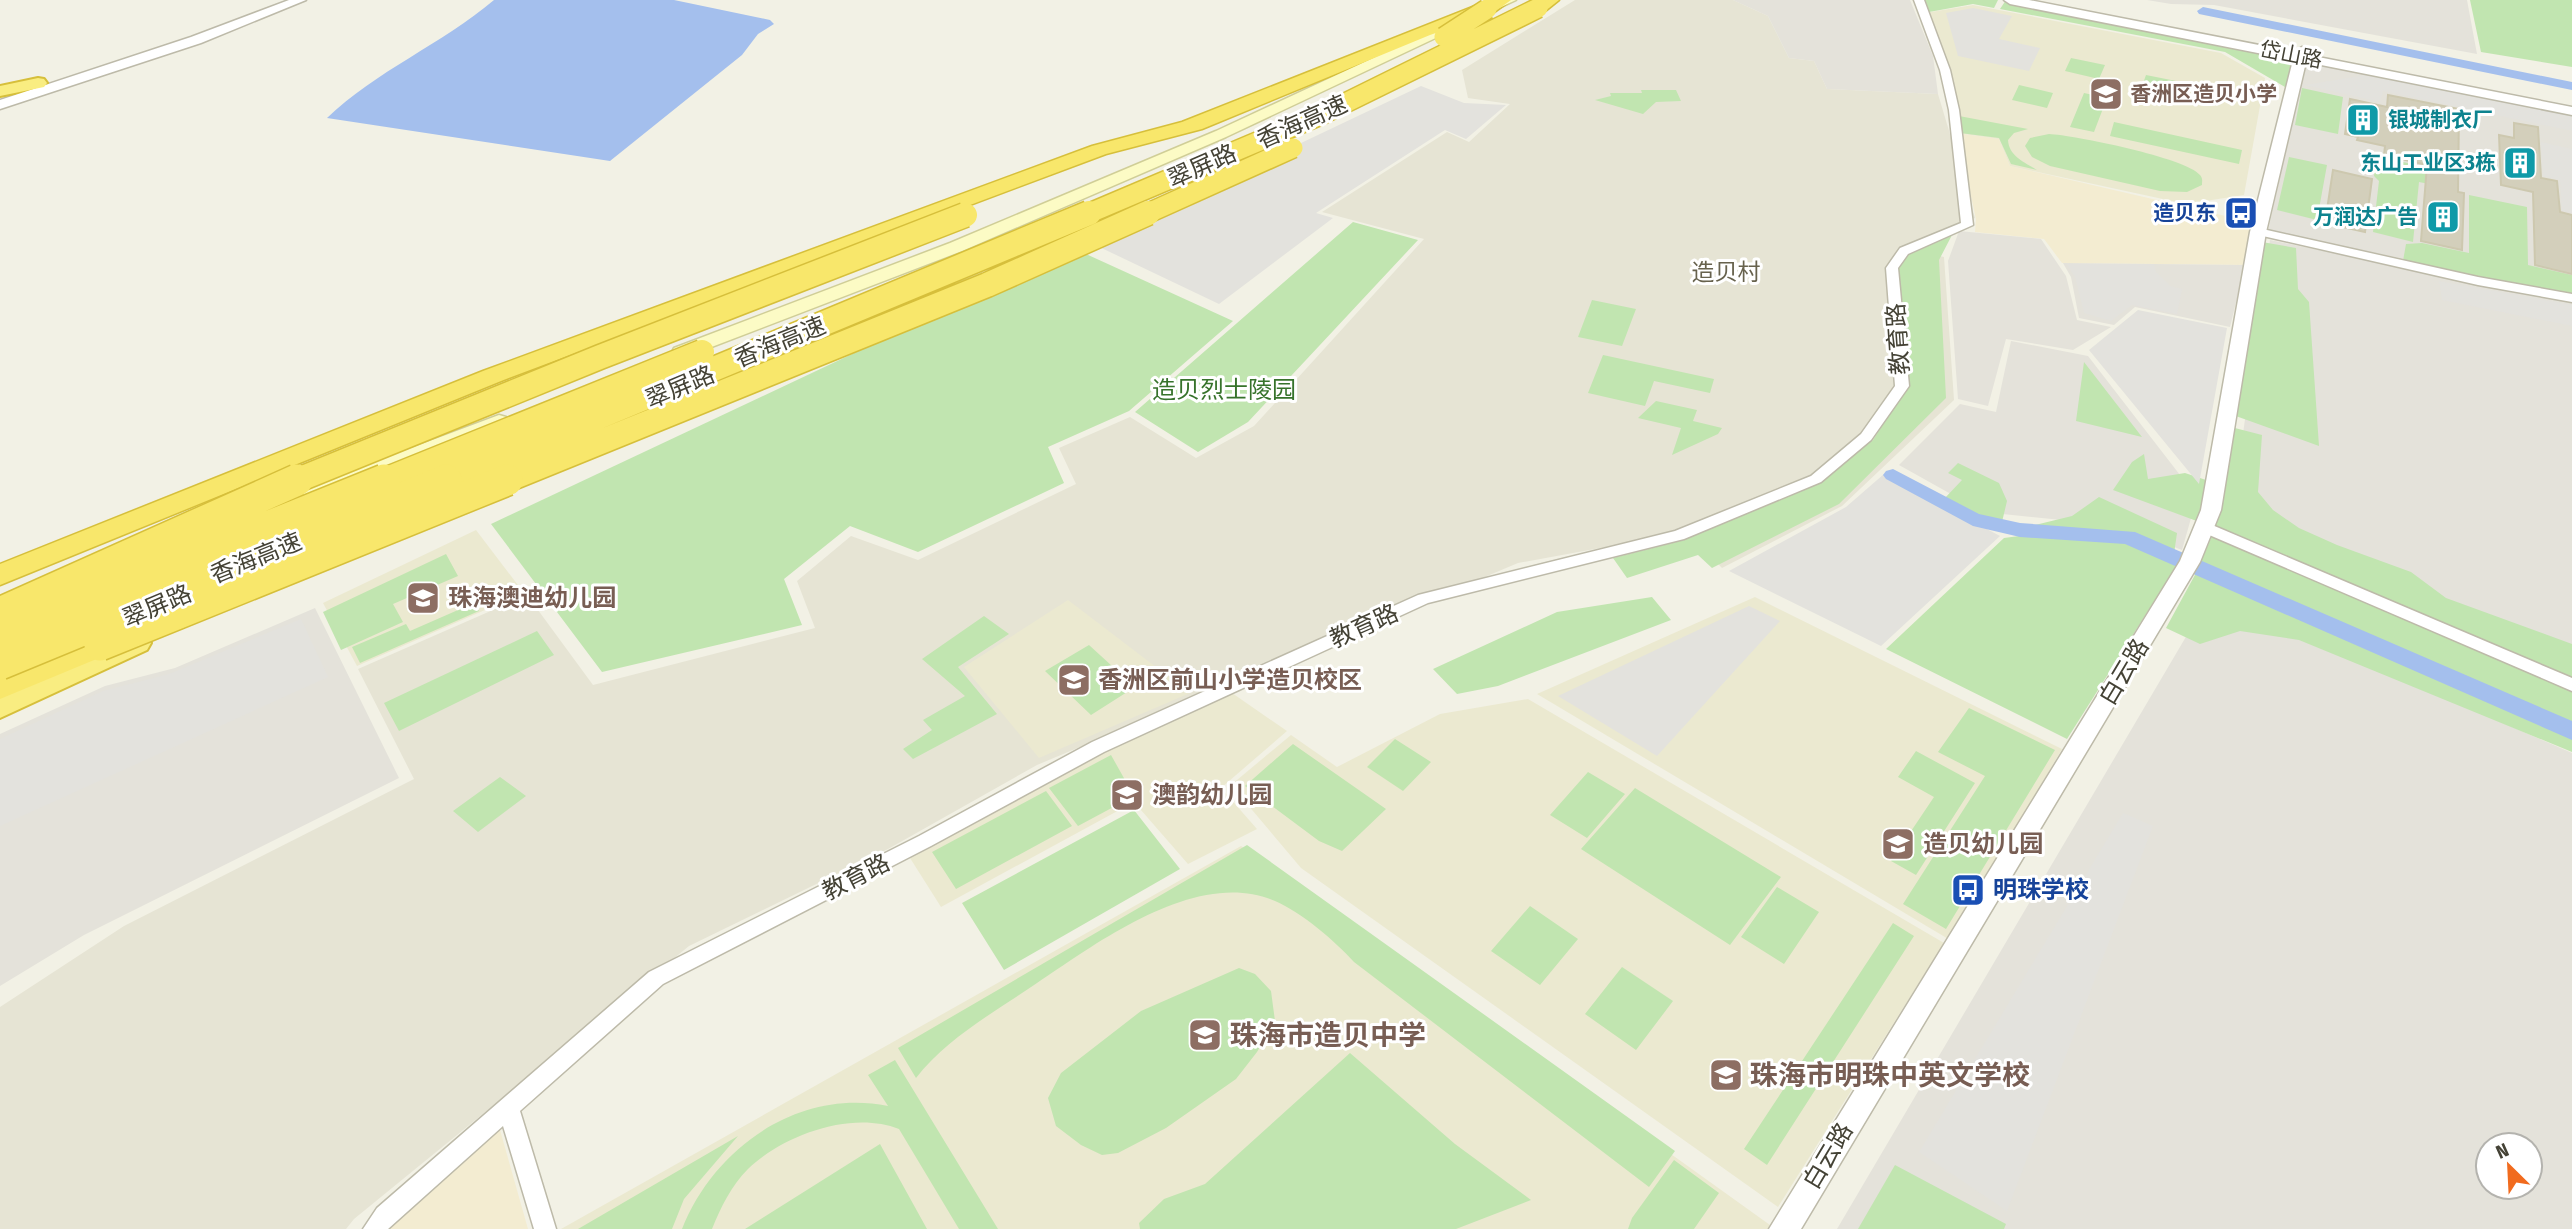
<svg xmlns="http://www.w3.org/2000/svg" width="2572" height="1229" font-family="'Fira Sans Condensed','Noto Sans SC',sans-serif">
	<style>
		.residential { fill: #e6e4d4 }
		.commercial { fill: #f3ecd1 }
		.industrial { fill: #e4e2da; fill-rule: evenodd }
		.education { fill: #ebe9d0 }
		.green { fill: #c1e5b0 }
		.parking { fill: #e3e2dd }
		.water { fill: #a4bfed }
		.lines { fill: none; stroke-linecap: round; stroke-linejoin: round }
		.canal { fill: #a4bfed; fill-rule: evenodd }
		.building { fill: #d3cfbb; stroke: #cdc8af; stroke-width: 2 }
		.minor-casing { stroke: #bdbaa9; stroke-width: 3 }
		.tertiary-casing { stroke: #bdbaa9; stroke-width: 3 }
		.secondary-casing { stroke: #d0ce97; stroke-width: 3 }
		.trunk-casing { stroke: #d6bf3b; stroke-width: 4 }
		.motorway-casing { stroke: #d6bf3b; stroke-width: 3 }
		.minor { fill: #fff; fill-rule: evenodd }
		.tertiary { fill: #fff; fill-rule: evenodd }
		.secondary { fill: #fcfbc5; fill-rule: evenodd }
		.trunk { fill: #f9ed81; fill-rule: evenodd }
		.motorway { fill: #f8e76b; fill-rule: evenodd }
		.motorway-bridge-far2-casing { stroke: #d6bf3b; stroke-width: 22; stroke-linecap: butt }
		.motorway-bridge-far1-casing { stroke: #d6bf3b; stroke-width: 27; stroke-linecap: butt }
		.motorway-bridge-casing { stroke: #d6bf3b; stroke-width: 34; stroke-linecap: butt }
		.motorway-bridge-far2 { stroke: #f8e76b; stroke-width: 19 }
		.motorway-bridge-far1 { stroke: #f8e76b; stroke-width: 24 }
		.motorway-bridge { stroke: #f8e76b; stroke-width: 31 }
		.labels { text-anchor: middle; stroke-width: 6; stroke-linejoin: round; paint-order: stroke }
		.far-street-label { font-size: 21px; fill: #444235; stroke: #fff }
		.far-education-label { font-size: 21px; font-weight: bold; fill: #785e54; stroke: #fff; text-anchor: start }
		.far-culture-label { font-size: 21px; font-weight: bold; fill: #0d838f; stroke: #fff; text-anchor: end }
		.far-transit-label { font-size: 21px; font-weight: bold; fill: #164399; stroke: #fff; text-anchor: end }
		.far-quarter-label { font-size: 23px; fill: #67624d; stroke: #fff }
		.street-label { font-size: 24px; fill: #444235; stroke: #fff }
		.park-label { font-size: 24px; fill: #37732b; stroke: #fff }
		.education-label { font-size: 24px; font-weight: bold; fill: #785e54; stroke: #fff; text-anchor: start }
		.transit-label { font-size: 24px; font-weight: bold; fill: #164399; stroke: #fff; text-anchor: start }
		.near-education-label { font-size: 28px; font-weight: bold; fill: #785e54; stroke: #fff; text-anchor: start }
	</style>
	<rect width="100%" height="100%" fill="#f2f1e5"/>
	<path class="residential" d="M1575,0H1733L1768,16L1789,58L1814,61L1827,89L1938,94L1975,218L1903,247L1944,257L1954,400L1842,506L1722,568L1687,532L1518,563L1037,765L888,849L689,946L354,1219L346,1229H0V1007L124,926L414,779L358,669L527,595L593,685L815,628L797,581L851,536L918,560L1076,484L1059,448L1130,417L1196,458L1254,426L1424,239L1322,212L1447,132L1469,142L1510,104L1468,98L1462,70Z"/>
	<path class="commercial" d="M1957,133L1999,139L2010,166L2260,224L2252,265L2062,263L2044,239L1975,232L1976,219Z
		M500,1130L528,1229H387L391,1224Z"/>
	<path class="industrial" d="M1733,0H1910L1933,56L1938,94L1827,89L1814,61L1789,58L1768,16Z
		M2147,0H2467L2477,54L2214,5L2171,4Z
		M2307,58L2572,112V293L2268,231Z
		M1959,231L2041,239L2066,276L2077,320L2111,327L2073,350L2006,339L1988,406L1958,399L1948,261Z
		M2270,240L2572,302V670L2230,527Z
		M2063,263L2245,265L2230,327L2135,307L2114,325L2079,318L2071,277Z
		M2011,341L2088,356L2197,497L2182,550L2120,526L1983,512L1899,465L1960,404L1996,412Z
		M2210,596L2572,753V1229H1837ZM2488,1145H2530V1187H2488Z
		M315,608L399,778L84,935L0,986V734L105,686L175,668Z"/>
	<path class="education" d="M1973,5L2221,53L2265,78L2244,195L2186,204L2010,166L1999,139L1957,133L1925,13Z
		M476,530L524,593L357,666L323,603Z
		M1755,597L2062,749L1950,940L1537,694Z
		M1068,600L1190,693L1039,758L964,667Z
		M1232,693L1287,731L1221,788L1257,829L1188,864L1134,802L941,907L910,858L1103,753Z
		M1528,699L1944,943L1778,1207L1301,868L1231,785L1291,735L1337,767L1440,714Z
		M1241,846L1770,1225L1768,1229H561Z"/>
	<path class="green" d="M1922,0H1998L1994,8L1973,4L1929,12Z
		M2006,0L2298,55L2290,90L2225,52L2000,9Z
		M2470,0H2572V67L2481,52Z
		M2071,58L2105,65L2099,79L2065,71Z
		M2146,75L2181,82L2177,97L2141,89Z
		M2019,85L2053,93L2047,108L2012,100Z
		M2302,88L2343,97L2338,134L2295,125Z
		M1641,90H1676L1681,101L1656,102L1643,114L1595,100L1611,96L1610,93H1642Z
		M2084,93L2107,98L2094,132L2070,127Z
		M1959,116L2028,129L2014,133L2008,140C2009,156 2024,162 2037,170L2011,164L1999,138L1960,133Z
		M2114,122L2242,150L2239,164L2110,136Z
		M2049,134C2073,135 2187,158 2200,175C2203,179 2202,180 2202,185L2187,192L2160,191L2050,166L2032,157L2025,146L2030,138Z
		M2376,156L2448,172L2445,187L2419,182L2413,242L2373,232L2379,181L2374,176Z
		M2289,157L2327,165L2317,220L2277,210Z
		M2469,195L2527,207L2528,265L2572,275V296L2403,261L2406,244L2422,243L2469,253Z
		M1353,222L1418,240L1248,422L1198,452L1135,412Z
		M1952,235L1939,260L1946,398L1839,504L1712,568L1698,555L1627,578L1613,558L1684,540L1815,483L1873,440L1907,387L1898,268L1907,254Z
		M2262,242L2296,248L2298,289L2309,302L2319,446L2233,415Z
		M1075,249L1233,321L1129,411L1048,447L1064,483L918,552L850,526L784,579L802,625L602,672L491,524Z
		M1592,300L1636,309L1622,346L1578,337Z
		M1603,355L1714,379L1710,393L1654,381L1645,406L1588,393Z
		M2084,362L2142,437L2076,421Z
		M1656,401L1697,410L1693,421L1722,428L1718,434L1672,455L1681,428L1638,418Z
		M2231,427L2262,435L2258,492L2273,510L2299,528L2337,545L2411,572L2446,598L2572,644V679L2214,526Z
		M2144,454L2148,479L2185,473L2209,481L2202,523L2113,490L2132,462Z
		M1958,463L1999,483L2007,501L2002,522L1971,515L1944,499L1962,480L1948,473Z
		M2099,497L2177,533L2174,554L2121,532L2031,526L2072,516Z
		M2027,535L2127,543L2177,565L2067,739L1886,649L2004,538Z
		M2212,536L2572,690V752L2299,640L2240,631L2200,644L2166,628L2196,573Z
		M446,554L458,576L393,604L403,622L341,650L323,612Z
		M1652,597L1671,620L1498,686L1457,694L1433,669L1557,612Z
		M474,603L479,611L360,663L352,647L406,624L410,631Z
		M984,616L1009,634L958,667L997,714L913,759L903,749L932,730L923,720L965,696L922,659Z
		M537,631L554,655L399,731L384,703Z
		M1089,645L1135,687L1091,715L1045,671Z
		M1969,708L2055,750L1946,929L1903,904L1985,776L1938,752Z
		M1395,739L1431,762L1403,791L1367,767Z
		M1293,744L1386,809L1342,851L1319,841L1245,786Z
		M1916,751L1975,783L1916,875L1891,861L1934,797L1898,777Z
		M1111,755L1134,796L1078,826L1049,788Z
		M1588,772L1625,794L1587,838L1550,815Z
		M500,777L526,796L478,832L453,811Z
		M1635,788L1781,877L1730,945L1581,849Z
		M1046,791L1072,826L956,889L932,852Z
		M1134,810L1180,869L1004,970L962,903Z
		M1247,845L1675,1151L1649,1187L1354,962C1335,941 1301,912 1275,901C1198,867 1098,942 1037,983C995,1012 948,1037 916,1078L898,1048Z
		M1777,887L1819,912L1784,964L1741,937Z
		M1530,906L1578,939L1540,985L1491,951Z
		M1893,923L1914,936L1767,1165L1744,1149Z
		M1622,967L1673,1001L1636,1050L1585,1014Z
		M1239,968L1255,974L1271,991L1275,1021L1257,1052L1236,1079L1166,1128L1118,1153L1102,1155L1081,1145L1056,1126L1048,1098L1061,1073L1141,1011Z
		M1350,1053L1455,1144L1531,1200L1456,1229H1140L1139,1223L1164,1199L1205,1184Z
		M895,1060L998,1229H959L899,1129C852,1110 783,1135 748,1169C731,1186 721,1207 712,1229H682C714,1148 798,1088 888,1106L868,1075Z
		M738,1136L684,1199L672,1229H578Z
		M880,1144L927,1229H745Z
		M1674,1160L1719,1193L1694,1229H1628L1632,1218Z
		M1895,1165L2006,1224L2004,1229H1858Z"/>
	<path class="parking" d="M1973,8L2012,16L1999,39L2040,48L2029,71L1958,56L1946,13Z
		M2372,74L2572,115V131L2383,91L2380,102L2305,85Z
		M1421,86L1464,103L1506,105L1466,139L1445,130L1316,213L1333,218L1219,304L1091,243Z
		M2541,142L2572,149V213L2562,211L2560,180L2543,176Z
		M2067,264H2154L2156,272L2170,286L2182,289L2177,314L2132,305L2111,321L2084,313L2075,277Z
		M2439,281L2572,305V326L2442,300Z
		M2138,310L2227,328L2199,484L2089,350Z
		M1884,474L2000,536L1881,646L1729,571L1846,507Z
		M1749,606L1780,621L1657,756L1558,696Z
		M301,619L328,677L0,826V739L103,691L169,674Z
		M2123,813L2153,826L2007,1211L1919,1152Z"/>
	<path class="water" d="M494,0H674L770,20L774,24L758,34L742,55L610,161L327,118C376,71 442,44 494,0Z"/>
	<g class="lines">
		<path class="canal" d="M2203,7L2572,82V90L2199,14L2197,11Z
			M1893,469L1979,514L2020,523L2135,532L2572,721V740L2125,544L2020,537L1973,526L1886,479L1883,475L1886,471Z"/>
	</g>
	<path class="building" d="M2388,95L2459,109L2458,192L2464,193L2462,250L2421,241L2427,165L2384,155L2385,146L2357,140L2358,137L2345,134L2350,99L2387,107Z
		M2514,123L2538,127L2541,178L2557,181L2560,212L2572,215V274L2535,265L2533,192L2501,185L2499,135L2514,138Z
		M2333,170L2372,179L2365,232L2325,223Z"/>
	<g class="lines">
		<defs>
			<path id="minor" d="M1914,0H1924L1950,70L1959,110L1973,225L1908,254L1898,268L1909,386L1871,440L1821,482L1684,539L1428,603L1104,752L931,846L663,984L520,1111L556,1229H534L503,1126L388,1229H363L377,1208L649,972L919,836L1092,742L1418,595L1675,531L1811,476L1861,434L1895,386L1886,268L1900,248L1961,223L1949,110L1940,70Z
				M2258,228L2478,277L2572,294V302L2478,285L2254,234L2252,232Z
				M2205,522L2572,678V691L2200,531L2198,527L2200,523Z"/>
			<path id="tertiary" d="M289,0H306L201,43L0,109V100L191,37Z
				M2004,0H2029L2295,52L2302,47L2307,48L2308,55L2572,107V115L2306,62L2266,232L2221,510L2200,562L1801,1229H1769L2180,561L2201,510L2250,232L2293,60L2010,4Z"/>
			<path id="secondary" d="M1498,0H1516L1226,137L962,251L688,356H674L672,352L674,348L950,243L1216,131Z
				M499,415L506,417L509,421L506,425L254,523H238L235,518L238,513Z"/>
			<path id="trunk" d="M38,78L44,79L47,83L44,87L0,96V86Z
				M137,633L147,636L151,643L147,650L0,718V694Z"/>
			<path id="motorway" d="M1490,0H1511L1493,13L1430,35L1202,129L1106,154L501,381L0,585V564L483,371L1092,146L1182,122Z
				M1538,0H1559L1544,12H1532L1529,8Z
				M100,634L111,637L115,645L111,653L0,699V674Z"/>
		</defs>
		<use href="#minor" class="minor-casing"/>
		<use href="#tertiary" class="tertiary-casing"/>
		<use href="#secondary" class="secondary-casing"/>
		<use href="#trunk" class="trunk-casing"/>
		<use href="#motorway" class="motorway-casing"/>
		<use href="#minor" class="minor"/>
		<use href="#tertiary" class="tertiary"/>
		<use href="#secondary" class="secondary"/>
		<use href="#trunk" class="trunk"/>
		<use href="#motorway" class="motorway"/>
		<defs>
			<path id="motorway-bridge-far2" d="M1444,37L1487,9
				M1085,215L1323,114L1538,8
				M1144,215L1293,148"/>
			<path id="motorway-bridge-far1" d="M293,482L600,357L965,215
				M380,482L702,352
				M442,482L1089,213
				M502,482L987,285L1148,213"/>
			<path id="motorway-bridge" d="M0,613L297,480
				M0,635L384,480
				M100,645L507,480
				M0,664L446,480"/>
		</defs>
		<use href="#motorway-bridge-far2" class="motorway-bridge-far2-casing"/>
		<use href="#motorway-bridge-far1" class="motorway-bridge-far1-casing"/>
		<use href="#motorway-bridge" class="motorway-bridge-casing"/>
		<use href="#motorway-bridge-far2" class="motorway-bridge-far2"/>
		<use href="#motorway-bridge-far1" class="motorway-bridge-far1"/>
		<use href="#motorway-bridge" class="motorway-bridge"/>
	</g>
	<defs>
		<symbol id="school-square" viewBox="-11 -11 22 22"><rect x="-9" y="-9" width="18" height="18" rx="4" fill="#8d6e63" stroke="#fff"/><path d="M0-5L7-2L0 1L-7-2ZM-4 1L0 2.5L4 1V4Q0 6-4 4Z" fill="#fff"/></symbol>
		<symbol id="building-square" viewBox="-11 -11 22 22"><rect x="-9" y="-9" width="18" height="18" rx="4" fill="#0f9aa8" stroke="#fff"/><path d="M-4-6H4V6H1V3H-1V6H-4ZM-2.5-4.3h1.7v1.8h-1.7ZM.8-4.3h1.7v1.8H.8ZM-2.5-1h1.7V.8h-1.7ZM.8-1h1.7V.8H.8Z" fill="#fff"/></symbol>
		<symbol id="bus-square" viewBox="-11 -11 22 22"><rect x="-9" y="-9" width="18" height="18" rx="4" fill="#1a4fb4" stroke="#fff"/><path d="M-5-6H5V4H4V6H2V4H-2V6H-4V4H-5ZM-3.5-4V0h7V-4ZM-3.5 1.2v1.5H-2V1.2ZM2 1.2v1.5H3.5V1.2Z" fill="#fff"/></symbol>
	</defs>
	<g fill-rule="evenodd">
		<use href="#school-square" x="2087" y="75" width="38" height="38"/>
		<use href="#building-square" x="2344" y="101" width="38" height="38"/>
		<use href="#building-square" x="2501" y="144" width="38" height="38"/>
		<use href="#bus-square" x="2222" y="194" width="38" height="38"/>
		<use href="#building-square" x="2424" y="198" width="38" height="38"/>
		<use href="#school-square" x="404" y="579" width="38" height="38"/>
		<use href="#school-square" x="1055" y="661" width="38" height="38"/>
		<use href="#school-square" x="1108" y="776" width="38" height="38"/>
		<use href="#school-square" x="1879" y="825" width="38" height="38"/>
		<use href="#bus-square" x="1949" y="871" width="38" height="38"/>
		<use href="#school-square" x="1186" y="1016" width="38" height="38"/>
		<use href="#school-square" x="1707" y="1056" width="38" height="38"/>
	</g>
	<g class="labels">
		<g class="far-street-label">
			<text transform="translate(2291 55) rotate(11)" y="7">岱山路</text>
		</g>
		<g class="far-education-label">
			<text x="2130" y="101">香洲区造贝小学</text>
		</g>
		<g class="far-culture-label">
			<text x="2388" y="127" text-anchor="start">银城制衣厂</text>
			<text x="2496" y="170">东山工业区3栋</text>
			<text x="2418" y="224">万润达广告</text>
		</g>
		<g class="far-transit-label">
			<text x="2216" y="220">造贝东</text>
		</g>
		<g class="far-quarter-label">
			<text x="1726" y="280">造贝村</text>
		</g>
		<g class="street-label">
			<text transform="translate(1302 122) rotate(-24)" y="8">香海高速</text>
			<text transform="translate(1202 166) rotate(-24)" y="8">翠屏路</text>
			<text transform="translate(1898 339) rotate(-94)" y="8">教育路</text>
			<text transform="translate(780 342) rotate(-22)" y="8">香海高速</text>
			<text transform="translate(680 387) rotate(-23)" y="8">翠屏路</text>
			<text transform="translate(256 558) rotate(-22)" y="8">香海高速</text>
			<text transform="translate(157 606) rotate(-23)" y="8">翠屏路</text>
			<text transform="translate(1364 626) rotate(-24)" y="8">教育路</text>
			<text transform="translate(2124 672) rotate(-59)" y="8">白云路</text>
			<text transform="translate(856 877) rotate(-27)" y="8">教育路</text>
			<text transform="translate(1828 1156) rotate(-59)" y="8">白云路</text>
		</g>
		<g class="park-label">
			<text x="1224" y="398">造贝烈士陵园</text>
		</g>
		<g class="education-label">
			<text x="448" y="606">珠海澳迪幼儿园</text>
			<text x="1098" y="688">香洲区前山小学造贝校区</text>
			<text x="1152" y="803">澳韵幼儿园</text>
			<text x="1923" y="852">造贝幼儿园</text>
		</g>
		<g class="transit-label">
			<text x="1993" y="898">明珠学校</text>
		</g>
		<g class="near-education-label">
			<text x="1230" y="1045">珠海市造贝中学</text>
			<text x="1750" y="1085">珠海市明珠中英文学校</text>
		</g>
	</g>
	<g transform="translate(2509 1166) rotate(336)"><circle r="33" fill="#ffffff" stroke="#b4b3ae" stroke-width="2"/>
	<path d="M0-5L12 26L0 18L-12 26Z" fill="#f16b1e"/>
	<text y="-10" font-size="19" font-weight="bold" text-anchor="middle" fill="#444235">N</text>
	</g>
</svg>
